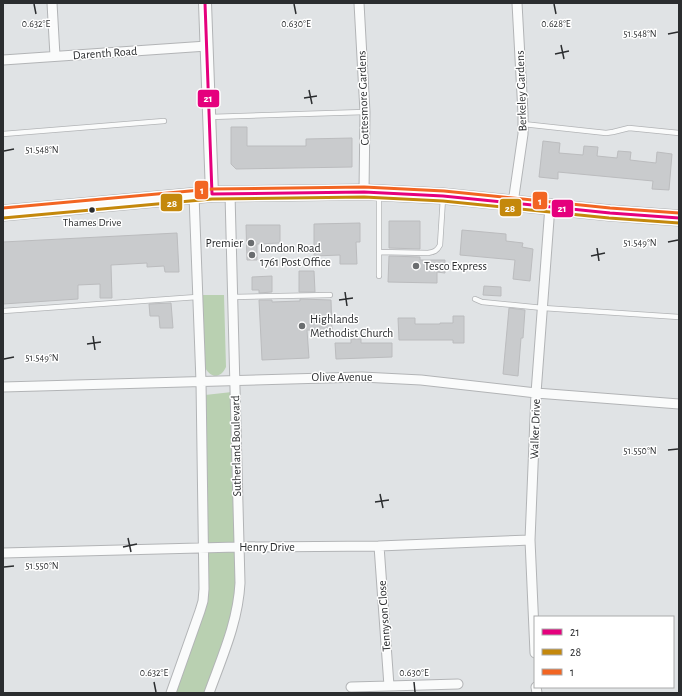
<svg xmlns="http://www.w3.org/2000/svg" width="682" height="696" font-family="'Alegreya Sans',sans-serif">
	<style>
		.green { fill: #b9d0b1 }
		.building { fill: #c9cbcd; stroke: #bbbcbe }
		.lines { fill: none; stroke-linecap: round; stroke-linejoin: round }
		.service-casing { stroke: #b2b4b6; stroke-width: 6 }
		.minor-casing { stroke: #b2b4b6; stroke-width: 11 }
		.tertiary-casing { stroke: #b2b4b6; stroke-width: 14 }
		.primary-casing { stroke: #b2b4b6; stroke-width: 17 }
		.service { stroke: #fafbfb; stroke-width: 4.5 }
		.minor { stroke: #fafbfb; stroke-width: 9 }
		.tertiary { stroke: #fafbfb; stroke-width: 12 }
		.primary { stroke: #fafbfb; stroke-width: 15 }
		.bus-1-casing { stroke: #fff; stroke-width: 6 }
		.bus-2-casing { stroke: #fff; stroke-width: 6 }
		.bus-3-casing { stroke: #fff; stroke-width: 6 }
		.bus-1 { stroke: #e5007d; stroke-width: 3 }
		.bus-2 { stroke: #c4880c; stroke-width: 3 }
		.bus-3 { stroke: #f26522; stroke-width: 3 }
		.ticks { fill: none; stroke: #2b2d2f; stroke-width: 1.5 }
		.bus-dot { fill: #2b2d2f; stroke: #fff; stroke-width: 1.5 }
		.poi-dot { fill: #6a6d6f; stroke: #fff; stroke-width: 1.5 }
		.labels { text-anchor: middle; stroke-width: 3; stroke-linejoin: round; paint-order: stroke }
		.bus-label { font-size: 11px; fill: #2b2d2f; stroke: #fff }
		.street-label { font-size: 12px; fill: #2b2d2f; stroke: #fff }
		.poi-label { font-size: 12px; fill: #2b2d2f; stroke: #fff; text-anchor: start }
		.ticks-label { font-size: 10px; text-anchor: middle; fill: #2b2d2f; stroke: #fff; stroke-width: 3; stroke-linejoin: round; paint-order: stroke }
		.line-badge { stroke: #fff; stroke-width: 1.5 }
		.badge-label { font-size: 11px; text-anchor: middle; font-weight: bold; fill: #fff }
	</style>
	<rect width="100%" height="100%" fill="#e0e3e5"/>
	<path class="green" d="M201,295H224L226,367C220,380 209,378 204,365Z
		M232,392L238,600L207,693H172L200,616L205,395Z"/>
	<path class="building" d="M231,127H247V146H306V139L352,138V167L236,169L231,164Z
		M543,141L560,143L559,153L583,155L584,146L598,147L597,156L617,158L618,151L631,152L630,160L656,163L657,152L672,154L669,190L652,189L653,181L558,172V179L539,177Z
		M389,221H420V249L389,248Z
		M360,223V242H356L357,264H340V255L314,256V224Z
		M246,225H280V243L257,244V260H247Z
		M462,230L506,234V241L523,243L522,247L533,249L530,281L513,279L515,260L460,255Z
		M177,233L179,272H165L164,266L147,267V263L111,265L112,298H100V284L78,285V299L3,304V242Z
		M389,256L420,257V260H445V273L437,272V283L388,282Z
		M299,271H314L315,292H299Z
		M272,276V292L259,293V290H252V277Z
		M484,286L501,287V296L483,295Z
		M300,299L331,300L332,331L307,330L309,358L262,360L259,300H272V302L300,301Z
		M171,303L173,328H160L159,316H150L149,304Z
		M509,308L525,310L523,338H521L518,376L503,374Z
		M453,316H464V343H453V340H399L398,318H415V324H440V323H453Z
		M351,339H361V343H392V357L336,359L335,343H351Z"/>
	<g class="lines">
		<defs>
			<path id="service" d="M210,117L365,112
				M523,124L606,133L613,132L629,128L679,133
				M3,134L164,121
				M379,252L428,253C434,252 437,251 440,245L443,198
				M379,276V195
				M233,297L330,295
				M475,299L482,302L543,308L679,317
				M3,311L197,297"/>
			<path id="minor" d="M52,3L55,56
				M359,3L365,112L364,192
				M3,60L207,46
				M513,203L523,134V113L517,3
				M3,387L362,377L421,380L536,393L679,404
				M379,546L389,686L458,684
				M3,553L238,547L379,546L530,540
				M535,653L530,540L536,393L550,206
				M351,687L389,686
				M536,687L537,693
				M171,693L200,611L203,601L204,589L201,382L194,195
				M209,693C222,657 238,622 240,583L230,194"/>
			<path id="tertiary" d="M205,3L212,194"/>
			<path id="primary" d="M3,213L212,194L364,192L443,196L610,213L679,218"/>
		</defs>
		<use href="#service" class="service-casing"/>
		<use href="#minor" class="minor-casing"/>
		<use href="#tertiary" class="tertiary-casing"/>
		<use href="#primary" class="primary-casing"/>
		<use href="#service" class="service"/>
		<use href="#minor" class="minor"/>
		<use href="#tertiary" class="tertiary"/>
		<use href="#primary" class="primary"/>
		<defs>
			<path id="bus-1" d="M205,3L212,194
				M212,194L364,192L443,196L610,213L679,218"/>
			<path id="bus-2" d="M3,218L212,199L364,197L443,201L609,218L679,223"/>
			<path id="bus-3" d="M3,208L212,189L364,187L444,191L610,208L679,213"/>
		</defs>
		<use href="#bus-1" class="bus-1-casing"/>
		<use href="#bus-2" class="bus-2-casing"/>
		<use href="#bus-3" class="bus-3-casing"/>
		<use href="#bus-1" class="bus-1"/>
		<use href="#bus-2" class="bus-2"/>
		<use href="#bus-3" class="bus-3"/>
	</g>
	<path class="ticks" d="M34,4L36,14M294,4L296,14M554,4L556,14M668,34L678,32M561,45L564,59M555,54L569,51M309,90L312,104M304,98L317,96M4,151L14,149M668,242L678,240M597,248L599,261M591,256L605,253M345,292L347,306M339,300L353,298M93,336L95,350M87,344L101,342M4,359L14,357M668,450L678,449M380,494L383,508M375,502L389,500M128,538L131,552M123,547L137,544M4,567L14,566M154,682L156,692M414,682L415,692"/>
	<circle class="bus-dot" cx="92" cy="210" r="3.5"/>
	<g class="poi-dot">
		<circle cx="251" cy="243" r="4"/>
		<circle cx="252" cy="255" r="4"/>
		<circle cx="416" cy="266" r="4"/>
		<circle cx="302" cy="326" r="4"/>
	</g>
	<g class="labels">
		<g class="bus-label">
			<text x="92" y="226">Thames Drive</text>
		</g>
		<g class="street-label">
			<text transform="translate(105 53) rotate(-4)" y="4">Darenth Road</text>
			<text transform="translate(521 91) rotate(-92)" y="4">Berkeley Gardens</text>
			<text transform="translate(363 98) rotate(-92)" y="4">Cottesmore Gardens</text>
			<text x="342" y="381">Olive Avenue</text>
			<text transform="translate(535 429) rotate(-88)" y="4">Walker Drive</text>
			<text transform="translate(236 446) rotate(-91)" y="4">Sutherland Boulevard</text>
			<text x="267" y="551">Henry Drive</text>
			<text transform="translate(384 616) rotate(-94)" y="4">Tennyson Close</text>
		</g>
		<g class="poi-label">
			<text x="243" y="247" text-anchor="end">Premier</text>
			<text x="260" y="252">London Road<tspan x="260" dy="14">1761 Post Office</tspan></text>
			<text x="424" y="270">Tesco Express</text>
			<text x="310" y="323">Highlands<tspan x="310" dy="14">Methodist Church</tspan></text>
		</g>
	</g>
	<g class="ticks-label">
		<text x="36" y="27">0.632°E</text>
		<text x="296" y="27">0.630°E</text>
		<text x="556" y="27">0.628°E</text>
		<text x="640" y="37">51.548°N</text>
		<text x="42" y="153">51.548°N</text>
		<text x="640" y="246">51.549°N</text>
		<text x="42" y="361">51.549°N</text>
		<text x="640" y="454">51.550°N</text>
		<text x="42" y="569">51.550°N</text>
		<text x="154" y="676">0.632°E</text>
		<text x="414" y="676">0.630°E</text>
	</g>
	<g class="line-badge">
		<rect x="197" y="89" width="23" height="19" rx="4" fill="#e5007d"/>
		<rect x="194" y="180" width="15" height="20" rx="4" fill="#f26522"/>
		<rect x="532" y="191" width="16" height="19" rx="4" fill="#f26522"/>
		<rect x="160" y="193" width="23" height="19" rx="4" fill="#c4880c"/>
		<rect x="499" y="198" width="23" height="19" rx="4" fill="#c4880c"/>
		<rect x="551" y="199" width="23" height="19" rx="4" fill="#e5007d"/>
	</g>
	<g class="badge-label">
		<text x="208" y="102">21</text>
		<text x="202" y="194">1</text>
		<text x="540" y="205">1</text>
		<text x="172" y="207">28</text>
		<text x="510" y="212">28</text>
		<text x="562" y="212">21</text>
	</g>
	<rect width="682" height="696" fill="none" stroke="#2b2d2f" stroke-width="8"/>
	<rect x="534" y="616" width="140" height="72" fill="#ffffff" stroke="#aaabac"/>
	<rect x="542" y="629" width="20" height="6" fill="#e5007d" stroke="#aaabac"/>
	<text x="570" y="636" font-size="12" fill="#2b2d2f">21</text>
	<rect x="542" y="649" width="20" height="6" fill="#c4880c" stroke="#aaabac"/>
	<text x="570" y="656" font-size="12" fill="#2b2d2f">28</text>
	<rect x="542" y="669" width="20" height="6" fill="#f26522" stroke="#aaabac"/>
	<text x="570" y="676" font-size="12" fill="#2b2d2f">1</text>
</svg>
